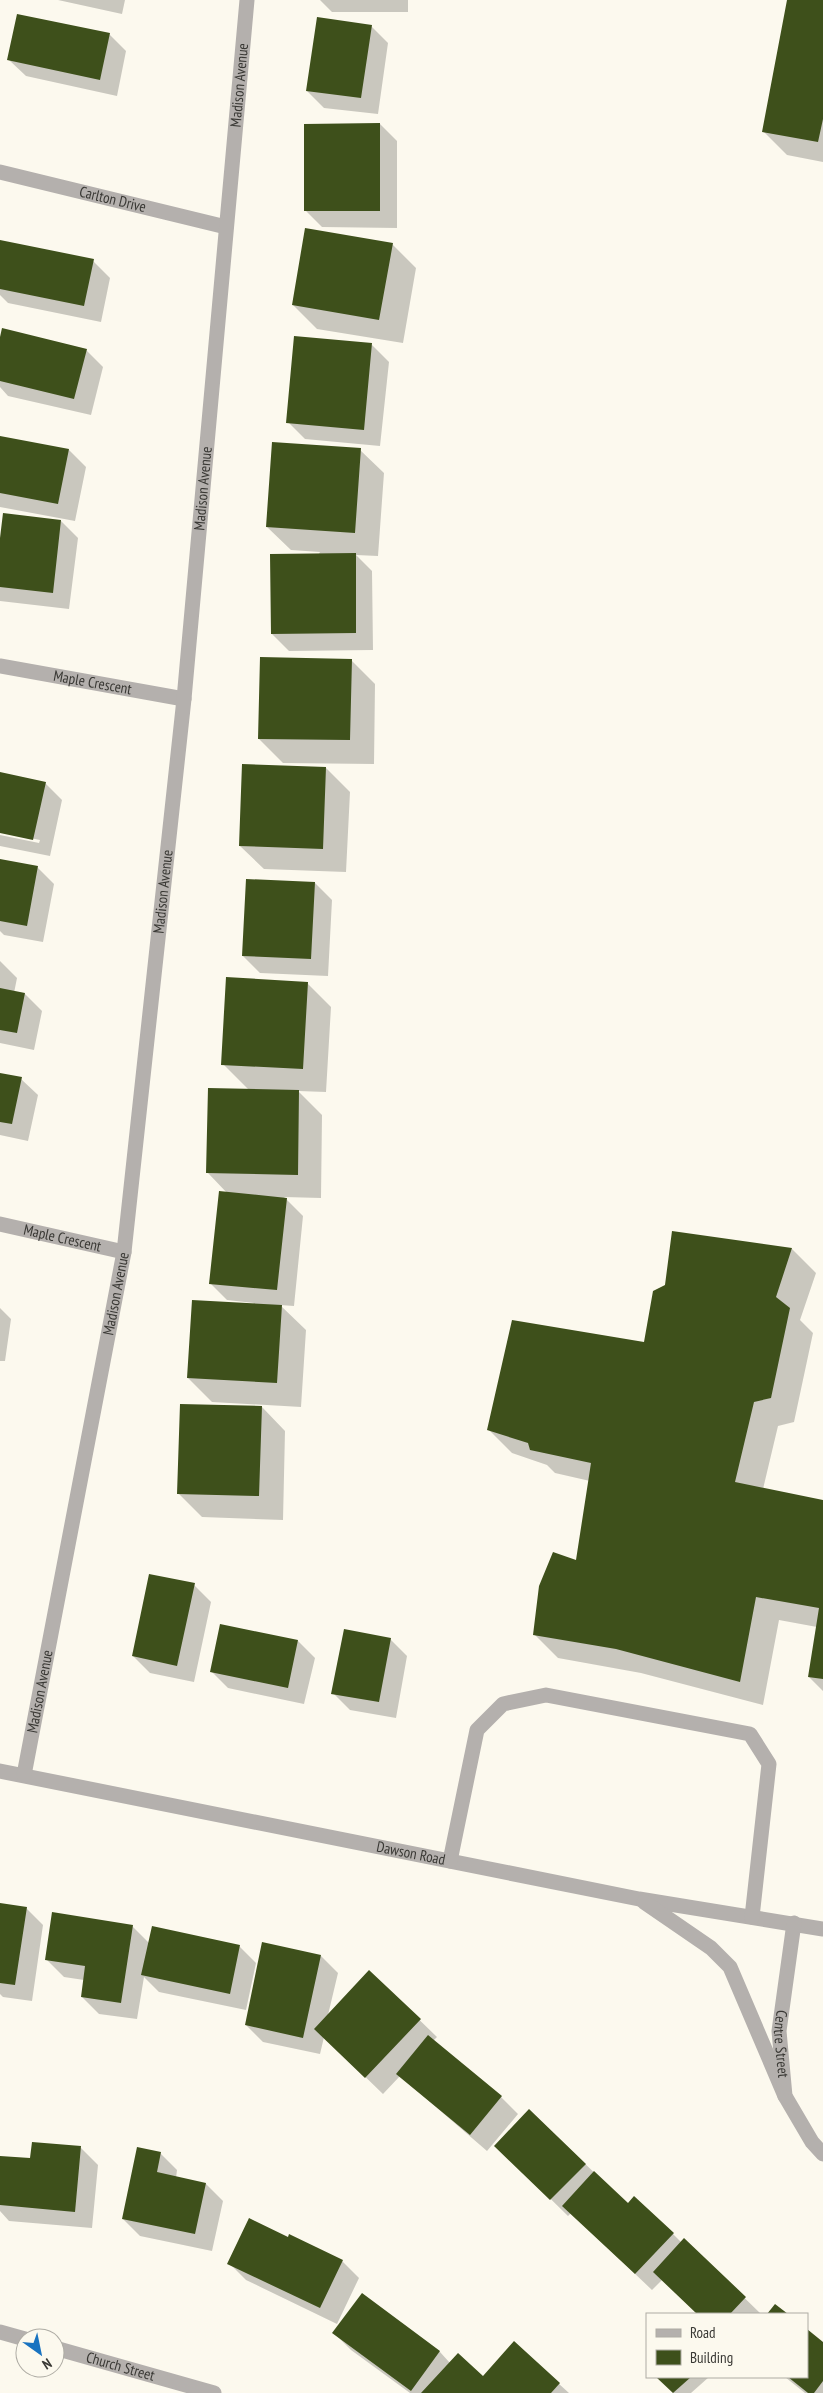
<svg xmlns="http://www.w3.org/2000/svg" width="823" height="2393" font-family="'PT Sans Narrow',sans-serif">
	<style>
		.shadow { fill: #0003 }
		.building { fill: #3e501b }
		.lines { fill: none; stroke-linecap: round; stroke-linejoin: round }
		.minor { stroke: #b4b0ad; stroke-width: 15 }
		.labels { text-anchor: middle; stroke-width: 5; stroke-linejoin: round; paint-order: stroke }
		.street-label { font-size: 15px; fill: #393834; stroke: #fcf9ee }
	</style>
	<rect width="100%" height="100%" fill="#fcf9ee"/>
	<path class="shadow" d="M58,0H125L122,14Z
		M320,0H408V12H332Z
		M789,0H823V162L787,155L763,131Z
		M371,26L388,43L378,114L324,108L307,91Z
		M109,34L126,51L117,96L26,76L9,60Z
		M380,124L397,141V228L322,227L305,210Z
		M0,244L93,261L110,278L101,322L8,303L0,295Z
		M392,244L416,268L403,343L317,329L293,305Z
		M0,342L86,350L103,367L91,415L8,396L0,387Z
		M372,345L389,362L380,446L305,439L288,422Z
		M0,437L69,450L86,467L75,521L0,507Z
		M360,450L384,473L378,556L356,555L372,571L373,650L289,651L272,634L320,552L291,550L267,527Z
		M4,515L61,521L78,538L69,609L0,601V544Z
		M351,660L375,684L374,764L283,763L259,739Z
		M326,768L350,792L346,872L264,869L240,846Z
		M0,774L45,783L62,800L50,856L0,846V835L39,843L40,840L0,832Z
		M0,860L37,867L54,884L43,942L4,935L0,931Z
		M315,883L332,900L328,976L260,973L243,956Z
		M0,961L17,978L14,993L25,994L42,1011L34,1050L0,1043Z
		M307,983L331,1007L326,1092L298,1091L322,1115L321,1198L284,1197L303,1216L294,1306L280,1305L306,1330L301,1407L212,1402L188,1378L254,1303L227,1300L210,1283L228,1194L208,1173L249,1090L223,1064Z
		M0,1074L21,1079L38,1095L28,1141L0,1135Z
		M792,1249L816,1273L800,1320L813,1333L794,1422L778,1426L763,1489L823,1501V1691L809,1677L817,1627L779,1620L763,1705L641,1673L558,1658L534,1634L577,1562L590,1481L555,1473L547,1465L512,1453L488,1429L645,1343Z
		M0,1308L11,1319L5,1361H0Z
		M262,1407L285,1431L283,1520L202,1517L178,1493Z
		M194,1585L211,1602L194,1682L150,1673L133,1656Z
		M390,1639L407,1656L396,1718L350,1710L333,1693Z
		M298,1641L315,1658L304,1704L228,1688L211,1671Z
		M0,1904L26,1908L43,1925L32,2001L3,1997L0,1994Z
		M132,1926L149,1943L239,1946L256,1963L246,2010L159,1992L144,1977L137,2019L99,2014L82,1997L84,1980L64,1977L47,1960Z
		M321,1956L338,1973L328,2015L370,1972L437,2037L433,2041L501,2097L518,2114L487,2151L400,2076L383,2094L324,2037L320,2054L263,2042L246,2025Z
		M529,2110L628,2205L673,2234L682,2243L685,2240L761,2314H698L662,2280L652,2290L571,2213L568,2216L513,2162Z
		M81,2148L98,2165L92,2228L9,2221L0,2211V2157L32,2160Z
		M160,2153L177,2170L176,2178L206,2184L223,2201L212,2251L140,2236L123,2219Z
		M342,2261L359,2278L337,2324L246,2280L229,2263Z
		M362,2295L440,2352L450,2363L483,2377L514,2343L569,2393H410L351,2350L334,2333Z
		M807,2331L823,2344V2393H805L785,2377H807Z
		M658,2377H709L691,2393H673Z"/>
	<path class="building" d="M787,0H823V119L818,142L762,132Z
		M17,14L110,33L100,80L7,60Z
		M317,17L372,25L361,98L306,91Z
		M380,123V211H304V124Z
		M305,228L393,243L379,320L292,305Z
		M0,240L94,259L84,306L0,289Z
		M2,328L87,349L74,399L0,381V337Z
		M294,336L372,343L364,430L286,423Z
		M0,436L69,449L58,504L0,493Z
		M272,442L361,448L355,533L266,527Z
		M3,513L61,520L53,593L0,587V538Z
		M356,553V633L271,634L270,554Z
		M260,657L352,659L350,740L258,739Z
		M242,764L326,767L323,849L239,846Z
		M0,772L46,782L33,840L0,833Z
		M0,859L38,866L27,926L0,921Z
		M246,879L315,882L311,959L242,956Z
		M226,977L308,982L303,1069L221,1065Z
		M0,988L25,993L17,1033L0,1030Z
		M0,1073L22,1077L12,1124L0,1122Z
		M208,1088L299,1090L298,1175L206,1173Z
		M219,1191L287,1198L277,1290L209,1284Z
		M672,1231L792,1248L776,1297L790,1308L771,1398L754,1402L735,1482L823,1500V1679L808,1677L819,1608L756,1597L740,1682L616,1649L533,1635L539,1586L553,1552L576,1560L591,1463L530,1450L528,1443L487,1430L512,1320L644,1342L653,1291L665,1285Z
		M192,1300L282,1305L277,1383L187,1378Z
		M180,1404L262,1406L259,1496L177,1494Z
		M149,1574L195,1583L177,1666L132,1656Z
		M220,1624L298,1640L288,1688L210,1672Z
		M344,1629L391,1638L379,1702L331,1694Z
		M0,1903L27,1907L15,1985L0,1983Z
		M52,1912L133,1925L121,2003L81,1997L85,1966L45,1960Z
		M152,1926L240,1945L230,1994L141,1975Z
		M262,1942L321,1955L303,2038L245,2025Z
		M369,1970L421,2019L365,2078L314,2029Z
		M428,2035L502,2096L470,2135L396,2074Z
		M529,2109L586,2164L550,2200L494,2146Z
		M32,2142L81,2146L75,2212L0,2205V2156L30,2158Z
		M137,2147L161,2152L157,2172L206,2183L195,2234L122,2219Z
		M594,2171L628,2203L634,2196L674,2233L635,2274L562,2206Z
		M249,2218L288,2237L289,2234L343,2260L320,2308L227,2264Z
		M684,2238L746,2297L730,2314H697L653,2272Z
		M362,2293L440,2351L411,2391L332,2333Z
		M775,2304L788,2314H767Z
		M807,2329L823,2342V2381L814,2393H808L788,2377H807Z
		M514,2341L560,2383L551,2393H421L458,2353L483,2376Z
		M656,2377H691L673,2393Z"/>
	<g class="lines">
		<g class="minor">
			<path id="s1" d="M0,172L226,227"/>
			<path id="s2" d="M0,666L184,699"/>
			<path id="s3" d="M0,1224L124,1252"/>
			<path id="s4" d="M0,1771L639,1899L823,1929"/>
			<path id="s5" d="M24,1775L124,1252L184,699L247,0"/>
			<path d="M450,1861L477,1730L503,1704L546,1695L750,1734L769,1764L752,1917"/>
			<path d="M644,1902L711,1948L730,1967L785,2096"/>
			<path id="s6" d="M794,1923L779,2031L785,2096L812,2142L823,2154"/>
			<path d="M0,2332L25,2339"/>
			<path id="s7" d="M55,2348L214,2393"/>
		</g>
	</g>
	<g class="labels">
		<g class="street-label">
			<text dy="5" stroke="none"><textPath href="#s5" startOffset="1705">Madison Avenue</textPath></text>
			<text dy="5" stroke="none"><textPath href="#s1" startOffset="116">Carlton Drive</textPath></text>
			<text dy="5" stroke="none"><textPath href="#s5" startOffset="1300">Madison Avenue</textPath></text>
			<text dy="5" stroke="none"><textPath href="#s2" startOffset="94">Maple Crescent</textPath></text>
			<text dy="5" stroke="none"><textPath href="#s5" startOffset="895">Madison Avenue</textPath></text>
			<text dy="5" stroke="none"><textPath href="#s3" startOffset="64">Maple Crescent</textPath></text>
			<text dy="5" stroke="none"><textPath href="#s5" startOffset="490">Madison Avenue</textPath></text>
			<text dy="5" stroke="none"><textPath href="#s5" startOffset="85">Madison Avenue</textPath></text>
			<text dy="5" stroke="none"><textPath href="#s4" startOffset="419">Dawson Road</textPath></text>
			<text dy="5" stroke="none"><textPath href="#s6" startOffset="122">Centre Street</textPath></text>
			<text dy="5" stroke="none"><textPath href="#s7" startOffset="68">Church Street</textPath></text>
		</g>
	</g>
	<rect x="646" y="2313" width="162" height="65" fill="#fcf9ee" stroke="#aeaca4"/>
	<rect x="656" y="2329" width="25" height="8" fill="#b4b0ad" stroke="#aeaca4"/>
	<text x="690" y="2338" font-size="15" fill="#393834">Road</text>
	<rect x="656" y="2350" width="25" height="15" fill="#3e501b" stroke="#aeaca4"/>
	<text x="690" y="2363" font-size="15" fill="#393834">Building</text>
	<g transform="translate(40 2353) rotate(147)"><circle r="24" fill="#fcf9ee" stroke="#aeaca4"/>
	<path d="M0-4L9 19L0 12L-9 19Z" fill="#1973c0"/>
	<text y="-8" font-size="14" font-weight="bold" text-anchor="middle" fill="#393834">N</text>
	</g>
</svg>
